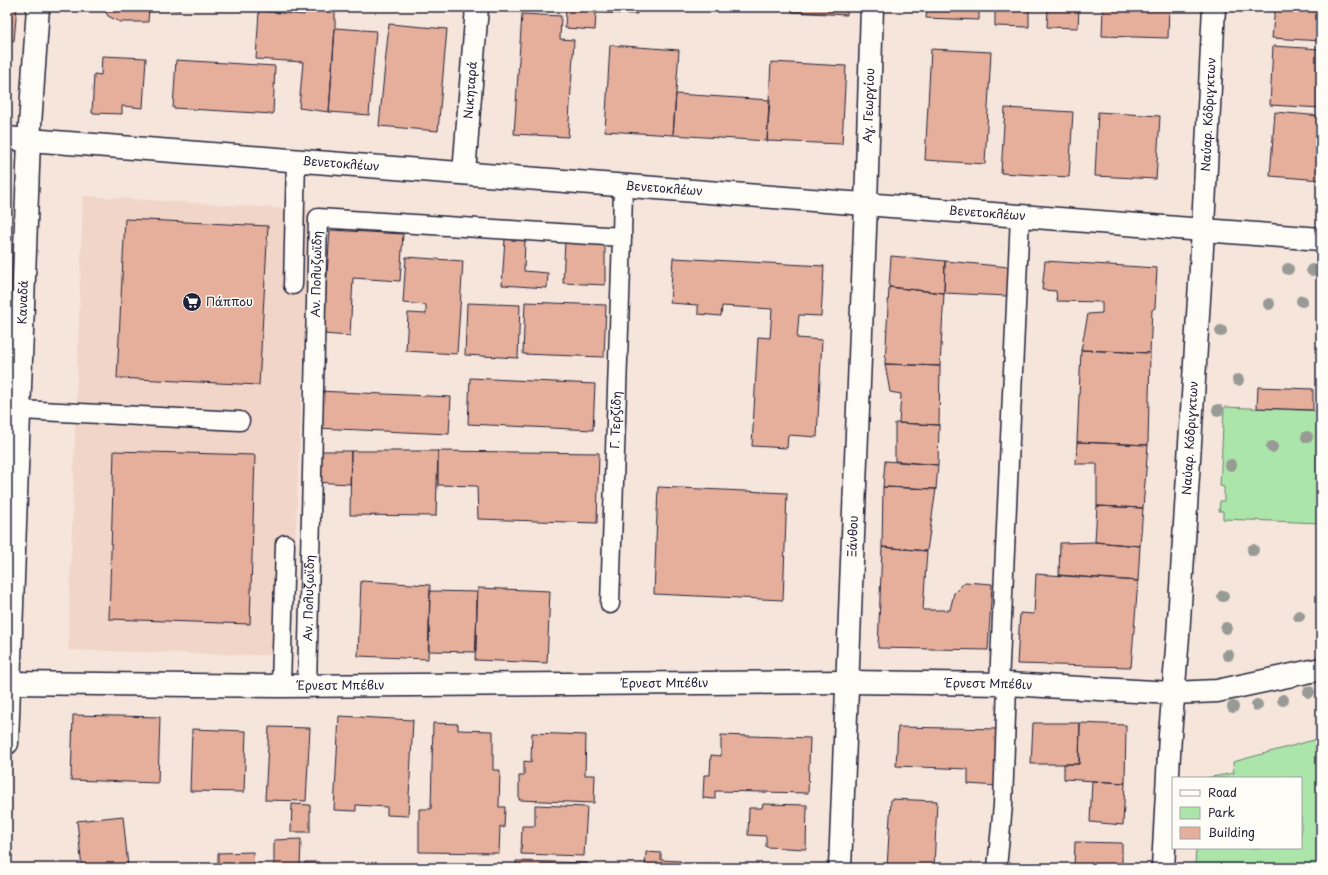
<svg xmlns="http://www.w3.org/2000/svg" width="1328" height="875" font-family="'Playpen Sans',sans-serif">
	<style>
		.built { fill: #f1d5c8 }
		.green { fill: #ace5a9; stroke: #678472 }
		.building { fill: #e5af9b; stroke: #22223b }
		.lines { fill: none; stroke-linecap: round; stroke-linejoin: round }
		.lane-casing { stroke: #22223b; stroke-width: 21 }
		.street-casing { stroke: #22223b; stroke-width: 25 }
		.secondary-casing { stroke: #22223b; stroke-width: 25 }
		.lane { stroke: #fdfcf7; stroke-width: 18 }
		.street { stroke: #fdfcf7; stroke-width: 22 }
		.secondary { stroke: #fdfcf7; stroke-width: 22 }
		.tree { fill: #989a95 }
		.labels { text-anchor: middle; stroke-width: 3; stroke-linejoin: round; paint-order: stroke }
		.street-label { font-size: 12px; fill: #22223b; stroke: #fdfcf7 }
		.poi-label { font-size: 12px; fill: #22223b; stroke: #fdfcf7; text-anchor: start }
	</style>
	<rect width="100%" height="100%" fill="#f6e5db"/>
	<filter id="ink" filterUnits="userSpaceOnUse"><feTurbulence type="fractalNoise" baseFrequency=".025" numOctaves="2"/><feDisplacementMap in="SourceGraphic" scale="8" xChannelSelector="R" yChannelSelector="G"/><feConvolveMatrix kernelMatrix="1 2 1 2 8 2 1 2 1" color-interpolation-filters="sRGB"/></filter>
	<g filter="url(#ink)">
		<path class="built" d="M83,196L310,210L290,656L68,650Z"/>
		<path class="green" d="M1224,407L1321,411V523L1223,519V511H1219L1220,501H1224V487L1220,486Z
			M1321,738V868H1195L1196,848H1301V778H1206L1234,773L1233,762Z"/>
		<path class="building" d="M7,7H17L14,41H7Z
			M103,7H149L148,22H120L108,16Z
			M166,7H180V10L166,9Z
			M296,7H335V8H296Z
			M566,7H637V14L596,13L595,30L565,28Z
			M792,7H847V15L792,12Z
			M927,7H979V20L926,18Z
			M995,7H1029V27L995,26Z
			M1048,7H1079L1078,28L1047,27Z
			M1103,7H1169L1168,38L1102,36Z
			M1275,7H1321V41L1272,38Z
			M305,8H335V28L329,112L299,108L303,62L256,59L259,11L304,15Z
			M522,14L561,16L560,39L574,40L568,137L514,134Z
			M389,24L447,29L438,131L379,126Z
			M335,28L376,31L369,115L329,112Z
			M610,45L679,50L673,135L605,131Z
			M1273,46L1321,49V108L1270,105Z
			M931,49L991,52L985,164L925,160Z
			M102,56L146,58L143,108L122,106V114L92,113L94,74L101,75Z
			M176,60L275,66L273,114L173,108Z
			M771,62L846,66L842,144L767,141Z
			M676,94L770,100L767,141L673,135Z
			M1005,108L1073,112L1069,177L1001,173Z
			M1098,112L1160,116L1156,179L1095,176Z
			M1275,112L1321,116V180L1270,176Z
			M125,219L268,226L259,385L117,378Z
			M330,230L403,234L400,281L353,278L350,336L323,334Z
			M505,238L525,239L524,271L548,273L547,288L502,285Z
			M565,240L605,242V285L563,283Z
			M891,256L945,261L944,293L889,287Z
			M406,257L463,261L457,354L406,351L408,313L426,314V305L403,303Z
			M673,258L824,266L821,316L799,315L797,338L822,340L817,437L788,435L787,448L752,446L758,337L770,338L772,309L722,306L721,316L698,314V305L670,303Z
			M945,261L1009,267L1007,296L944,293Z
			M1045,261L1157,268L1155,308L1152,310L1150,353L1081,350L1088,314L1102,313V302L1057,301L1056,291L1042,290Z
			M889,287L944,293L940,366L885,364Z
			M525,302L606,305L604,357L523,354Z
			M467,303L520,305L518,358L465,355Z
			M1081,350L1150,353L1148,445L1077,442Z
			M885,364L940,366L939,425L899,423L901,394L890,392Z
			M470,378L595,384L593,430L468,424Z
			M1258,387L1313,389V410L1257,408Z
			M317,391L451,397L449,434L316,428Z
			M895,423L939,425L938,465L895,461Z
			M1077,442L1148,445L1143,508L1097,506V464H1076Z
			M114,451L255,455L250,624L109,619Z
			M315,451H351L350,484L314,482Z
			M351,451H438L436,516L350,515Z
			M438,451L599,453L597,523L478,519L477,486L438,485Z
			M885,461L938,465L936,489L883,487Z
			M658,487L787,493L783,600L654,594Z
			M883,487L936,489L927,551L882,547Z
			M1097,506L1143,508L1140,546L1095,542Z
			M1095,542L1140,546L1138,581L1059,575L1060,543Z
			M882,547L927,551L923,610H950L954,593L965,582L992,584L988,650L878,648Z
			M1036,574L1138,581L1131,667L1017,664L1020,613L1034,614Z
			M361,581L430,585L428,659L358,656Z
			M478,588L550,591L547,663L475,660Z
			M430,591L477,592L476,652L429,651Z
			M73,715L160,717L158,783L71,780Z
			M339,716L413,720L408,816L387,815V807L356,805V811L334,810Z
			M433,723L458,724V730L493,731V770H500L499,807H505L504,828L500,826L499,853L419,852V809H431Z
			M1033,723H1080L1079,764H1031Z
			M1080,723L1126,725L1125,783L1064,779V764H1079Z
			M269,727L310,728L306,801L265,800Z
			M898,727L998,729L997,786L968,784V769L896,766Z
			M192,729L246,731L244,792L190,791Z
			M532,733L586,735L585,775H595L594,803L519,800V776H524V761L531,762Z
			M721,735L810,738L808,793L715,791V799L703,798L704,775H710L711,755L721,756Z
			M1092,781L1125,783L1123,825L1090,822Z
			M891,799L937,801L934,868H887Z
			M292,804L310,805V832H291Z
			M763,804L807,805L806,849L766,847V836L748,835L749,808H762Z
			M535,805L587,807L584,856L521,854L522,826H535Z
			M123,816L128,866L107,868H82L77,821Z
			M301,839L300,868H274V840Z
			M1075,842L1122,843V868H1074Z
			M253,852L254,868H218V853Z
			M646,852L661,853V860L681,861L680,868H607V867L645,868Z
			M516,861L587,863V868H516Z
			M305,862H319V868H304Z"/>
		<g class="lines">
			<defs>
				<g id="lane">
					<path d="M293,285L296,160"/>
					<path d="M20,410L240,421"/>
					<path id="s1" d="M610,604L622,237"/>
					<path d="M999,684L1020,216"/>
					<path d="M281,686L285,544"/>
					<path id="s2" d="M307,686L318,218L622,237L623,186"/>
					<path d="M997,868L1003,805L1007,684"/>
				</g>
				<g id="street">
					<path d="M7,138L29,140"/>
					<path id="s3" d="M464,173L477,7"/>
					<path id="s4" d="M840,868L866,204L872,7"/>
				</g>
				<g id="secondary">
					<path id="s5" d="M29,140L1321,239"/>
					<path id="s6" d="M9,683L281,686L847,682L1007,684L1173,693L1217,691L1321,669"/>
					<path id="s7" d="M7,743L29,140L38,7"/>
					<path id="s8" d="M1163,868L1170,735L1178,636L1201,267L1214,7"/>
				</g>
			</defs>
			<use href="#lane" class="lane-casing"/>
			<use href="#street" class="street-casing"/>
			<use href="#secondary" class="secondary-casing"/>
			<use href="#lane" class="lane"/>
			<use href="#street" class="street"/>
			<use href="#secondary" class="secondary"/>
		</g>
		<g class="tree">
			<circle cx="1288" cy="269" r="6"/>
			<circle cx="1312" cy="270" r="6"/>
			<circle cx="1302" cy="301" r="6"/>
			<circle cx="1269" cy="304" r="6"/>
			<circle cx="1221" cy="331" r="6"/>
			<circle cx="1238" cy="380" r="6"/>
			<circle cx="1218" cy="410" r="6"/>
			<circle cx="1307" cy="437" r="6"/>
			<circle cx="1272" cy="447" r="6"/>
			<circle cx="1231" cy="465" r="6"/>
			<circle cx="1253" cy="550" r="6"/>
			<circle cx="1223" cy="596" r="6"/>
			<circle cx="1299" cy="616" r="6"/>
			<circle cx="1226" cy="628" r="6"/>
			<circle cx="1228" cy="655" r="6"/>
			<circle cx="1309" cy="692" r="6"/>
			<circle cx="1283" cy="700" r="6"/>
			<circle cx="1257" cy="705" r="6"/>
			<circle cx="1233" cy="707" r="6"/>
		</g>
	</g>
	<defs>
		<symbol id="supermarket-disc" viewBox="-11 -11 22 22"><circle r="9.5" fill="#22223b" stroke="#fdfcf7"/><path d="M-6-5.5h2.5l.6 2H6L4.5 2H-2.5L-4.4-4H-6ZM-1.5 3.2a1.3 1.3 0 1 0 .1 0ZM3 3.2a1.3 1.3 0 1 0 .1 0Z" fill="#fff"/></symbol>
	</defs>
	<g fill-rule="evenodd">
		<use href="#supermarket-disc" x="181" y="291" width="22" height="22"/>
	</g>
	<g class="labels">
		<g class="street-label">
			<text dy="4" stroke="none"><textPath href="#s3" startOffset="83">Νικηταρά</textPath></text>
			<text dy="4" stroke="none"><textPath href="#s4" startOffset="763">Αγ. Γεωργίου</textPath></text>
			<text dy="4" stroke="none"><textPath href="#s8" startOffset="755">Ναύαρ. Κόδριγκτων</textPath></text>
			<text dy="4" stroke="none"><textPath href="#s5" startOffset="313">Βενετοκλέων</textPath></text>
			<text dy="4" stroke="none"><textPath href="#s5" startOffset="637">Βενετοκλέων</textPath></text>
			<text dy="4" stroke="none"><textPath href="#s5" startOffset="961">Βενετοκλέων</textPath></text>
			<text dy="4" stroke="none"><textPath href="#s2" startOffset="412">Αν. Πολυζωϊδη</textPath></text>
			<text dy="4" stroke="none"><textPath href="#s7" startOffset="441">Καναδά</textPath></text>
			<text dy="4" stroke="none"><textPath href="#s1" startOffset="184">Γ. Τερζίδη</textPath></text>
			<text dy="4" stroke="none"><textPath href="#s8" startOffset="431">Ναύαρ. Κόδριγκτων</textPath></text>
			<text dy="4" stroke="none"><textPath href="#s4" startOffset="332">Ξάνθου</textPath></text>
			<text dy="4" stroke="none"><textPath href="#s2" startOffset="88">Αν. Πολυζωϊδη</textPath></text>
			<text dy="4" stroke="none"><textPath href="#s6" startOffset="656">Έρνεστ Μπέβιν</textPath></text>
			<text dy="4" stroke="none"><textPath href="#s6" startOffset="980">Έρνεστ Μπέβιν</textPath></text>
			<text dy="4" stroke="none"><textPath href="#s6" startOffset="332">Έρνεστ Μπέβιν</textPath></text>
		</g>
		<g class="poi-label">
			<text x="206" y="306">Πάππου</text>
		</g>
	</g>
	<rect width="1328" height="875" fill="none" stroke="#fdfcf7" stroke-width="24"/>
	<rect x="12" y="12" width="1304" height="851" fill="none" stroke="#22223b" stroke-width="1.5" filter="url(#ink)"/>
	<rect x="1172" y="777" width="130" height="72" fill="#fdfcf7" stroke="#a5a5ac"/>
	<rect x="1180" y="790" width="20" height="6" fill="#fdfcf7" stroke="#a5a5ac"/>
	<text x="1208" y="797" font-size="12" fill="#22223b">Road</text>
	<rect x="1180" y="807" width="20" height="12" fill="#ace5a9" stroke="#a5a5ac"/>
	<text x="1208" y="817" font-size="12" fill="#22223b">Park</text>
	<rect x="1180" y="827" width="20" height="12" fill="#e5af9b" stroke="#a5a5ac"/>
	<text x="1208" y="837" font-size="12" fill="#22223b">Building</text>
</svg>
